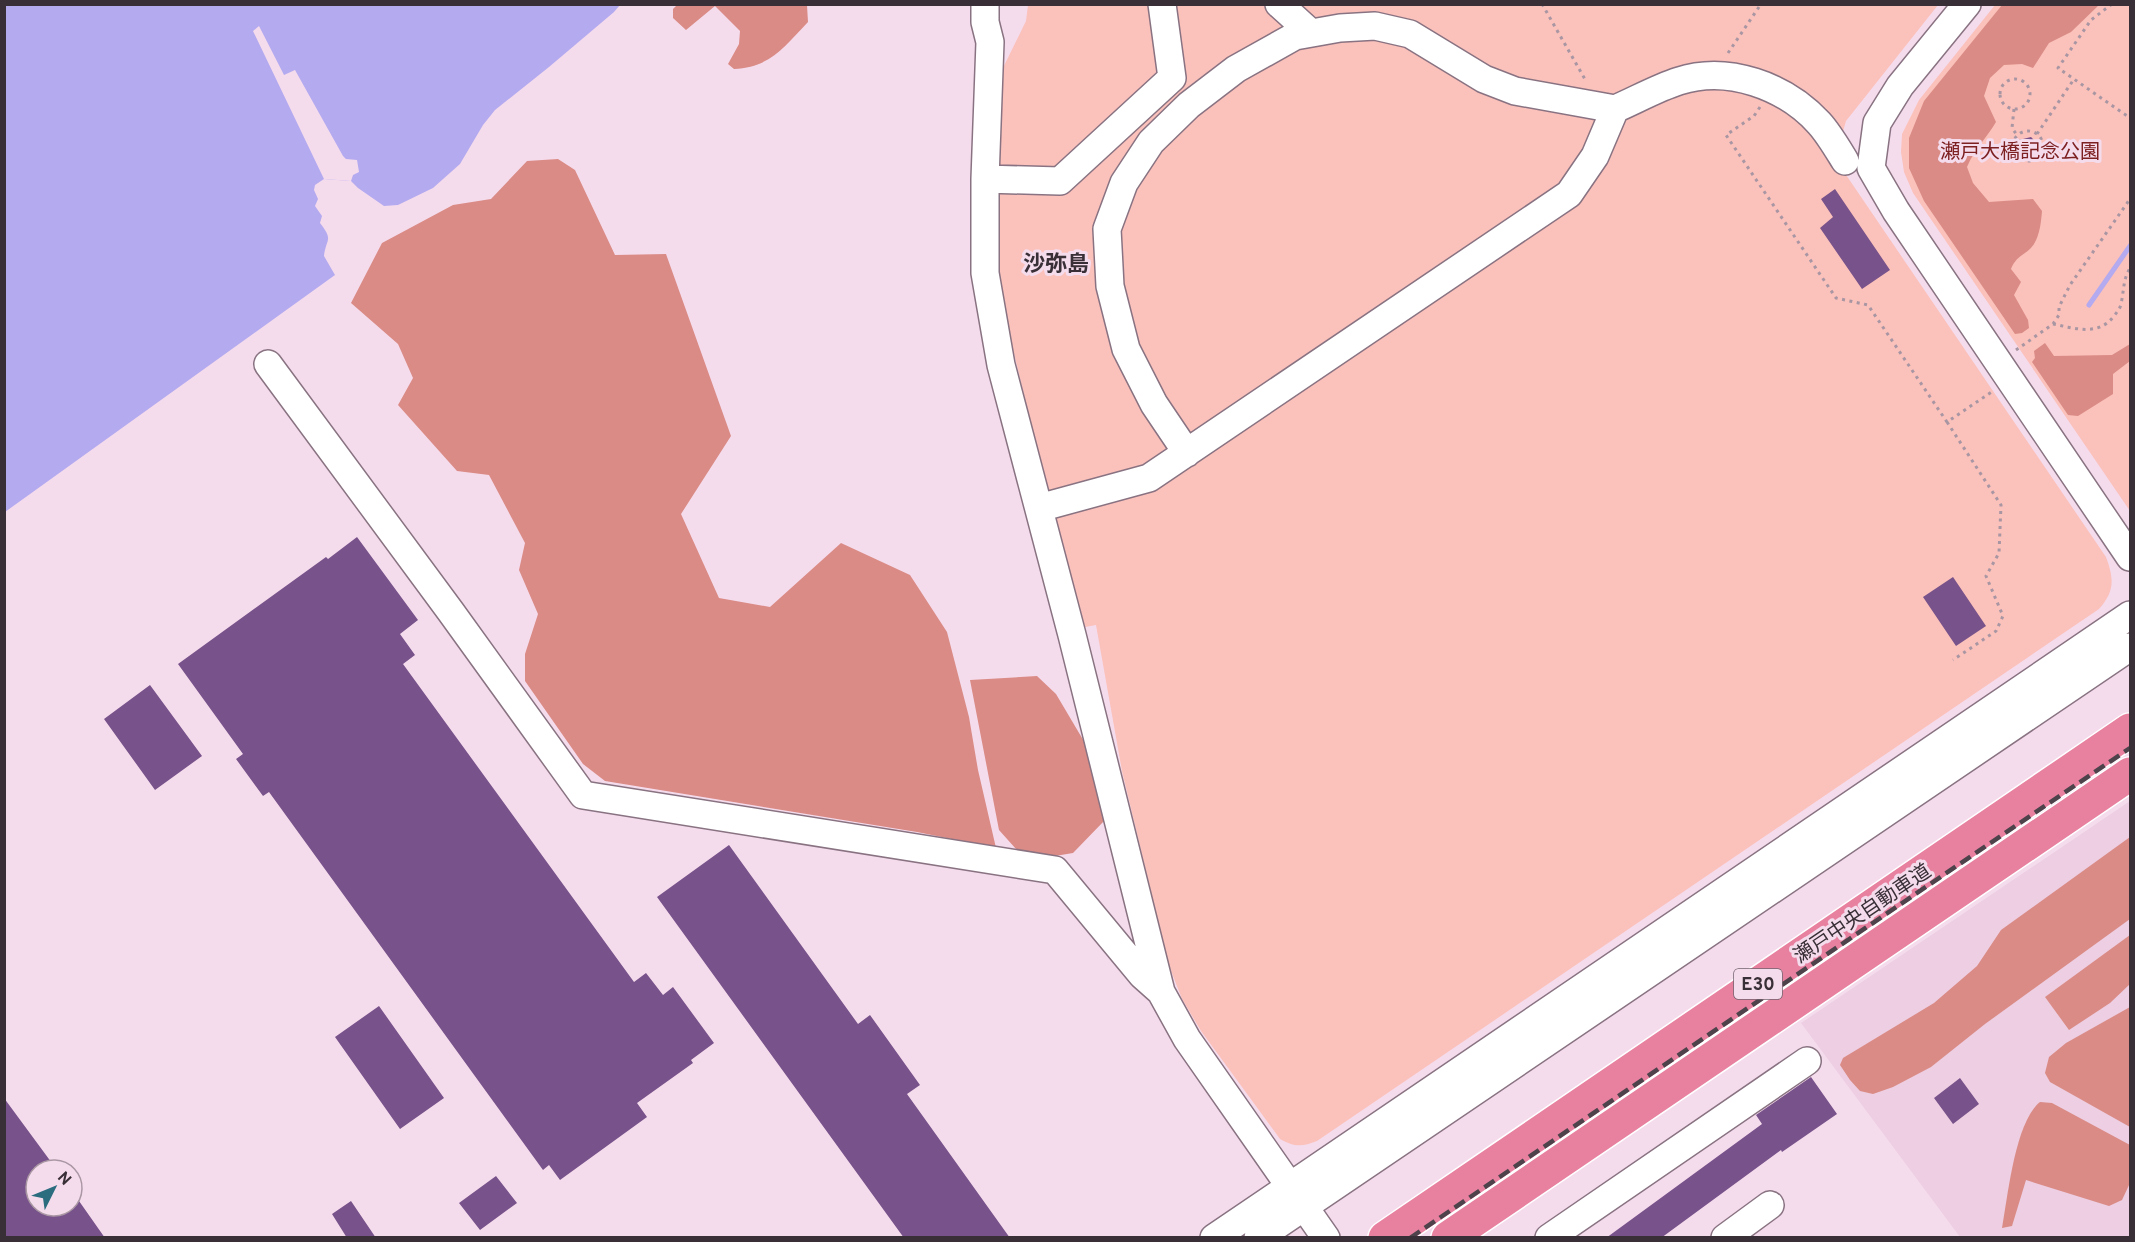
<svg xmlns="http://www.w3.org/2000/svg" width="2135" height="1242" font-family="Overpass,'Noto Sans JP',sans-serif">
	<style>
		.built { fill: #edcee2 }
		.green { fill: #fbc1bb }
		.forest { fill: #da8b85 }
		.water { fill: #b4aaef }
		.pier { fill: #f5dced }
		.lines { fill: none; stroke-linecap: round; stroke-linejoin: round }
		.stream { stroke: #b4aaef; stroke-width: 5 }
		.building { fill: #78528a }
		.minor-casing { stroke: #897382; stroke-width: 30 }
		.highway-casing { stroke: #fff; stroke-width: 36 }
		.path { stroke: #a996a3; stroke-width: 3; stroke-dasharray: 3 4.5; stroke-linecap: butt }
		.minor { stroke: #fff; stroke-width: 27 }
		.highway { stroke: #e880a0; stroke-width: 33 }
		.rail { stroke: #4e434b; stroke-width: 4.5; stroke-dasharray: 12 6; stroke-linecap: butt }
		.labels { text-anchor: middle; stroke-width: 6; stroke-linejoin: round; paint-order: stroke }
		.shield { fill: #f5dced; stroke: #71636d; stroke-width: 1.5 }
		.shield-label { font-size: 18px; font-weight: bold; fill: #392f36 }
		.park-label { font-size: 20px; fill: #7d2021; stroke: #f5dced }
		.street-label { font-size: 20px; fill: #392f36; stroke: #f5dced }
		.quarter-label { font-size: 22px; font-weight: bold; fill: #392f36; stroke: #f5dced }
	</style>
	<rect width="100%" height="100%" fill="#f5dced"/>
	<path class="built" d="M2130,801V1237H1960L1801,1023Z"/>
	<path class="green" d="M1028,5H1938L1846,121L1841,138L1840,166L2106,557C2114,579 2115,591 2099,609L1317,1141C1302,1147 1294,1147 1280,1139L1201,1031L1182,999L1168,963L1122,771L1096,625L1080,628L998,287L996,253L1000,74L1026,21Z
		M1995,5H2130V511L1913,193L1904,172L1901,152L1902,134L1919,100Z"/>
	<path class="forest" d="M807,5L808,22C784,47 771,67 734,69L728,64L739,44L740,31L715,6L686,30L673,18V9L677,5Z
		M2002,5H2099L2071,32L2049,43L2033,68L2022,64L2004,65L1990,78L1984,96L1996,122C1986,139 1975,148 1967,167L1973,183L1989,202L2033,199L2042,211C2041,222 2040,234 2034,244C2027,255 2017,254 2011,269L2021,282L2014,295L2028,320L2029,328L2022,333L2015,334L1924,201L1909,168V138L1924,101Z
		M558,159L575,170L615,255L666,254L731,436L681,514L719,598L770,607L841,543L910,575L947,632L969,717L978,770L996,848L917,832L605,781L583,764L525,681V654L538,614L519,570L525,543L489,475L457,471L398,405L413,378L398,344L351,303L382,243L453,205L491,199L527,161Z
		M2045,343L2054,356L2112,355L2130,344V361L2113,374V394L2078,416L2068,415L2032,362L2035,358L2034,351Z
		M1037,676L1056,694L1085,743L1105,820L1073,853L1037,859L1016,849L999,830L970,680Z
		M2130,837V919L1985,1024L1931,1067L1893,1087L1873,1094L1860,1091L1850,1080L1840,1065L1843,1058L1934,1003L1977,966L2001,930Z
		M2130,935V984L2110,1003L2069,1030L2045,997Z
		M2130,1007V1127L2050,1082L2045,1073L2049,1057L2066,1043Z
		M2040,1102L2052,1103L2130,1145V1183L2122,1200L2109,1206L2026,1180L2012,1226L2002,1228C2008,1196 2015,1122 2040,1102Z"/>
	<path class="water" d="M5,5H620L614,12L549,67L495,110L483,125L460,164L433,188L398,205L384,206L358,188L351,181L324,179L315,185L314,190L318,199L315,206L322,216L320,223C334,241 326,238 324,256L335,275L5,512Z"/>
	<path class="pier" d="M259,26L284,75L295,70L343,156L346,159L357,160L359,172L353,175L351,181L324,179L253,31Z"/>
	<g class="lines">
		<path class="stream" d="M2089,305L2130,246"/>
	</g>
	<path class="building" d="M2031,137L2043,149L2027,153L2015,141Z
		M1835,189L1890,270L1862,289L1820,228L1833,217L1821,199Z
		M357,537L418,620L400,634L415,655L403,664L634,982L646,973L663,995L673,987L714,1043L691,1060L693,1063L637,1103L647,1117L560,1180L549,1165L543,1170L269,792L263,796L236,759L243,754L178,664L326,557L328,559Z
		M1953,577L1986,626L1956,646L1923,597Z
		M150,685L202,756L155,790L104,719Z
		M729,845L858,1024L870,1015L920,1085L907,1094L1010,1238H904L657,897Z
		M379,1006L444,1098L400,1129L335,1037Z
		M1811,1077L1837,1114L1782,1152L1781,1150L1661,1238H1606L1762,1124L1756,1115Z
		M1960,1078L1979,1104L1953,1124L1934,1098Z
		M4,1098L57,1170H36V1206H72V1191L105,1238H4Z
		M496,1176L517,1203L480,1230L459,1203Z
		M351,1201L376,1238H347L332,1214Z"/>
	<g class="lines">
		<defs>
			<path id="minor" d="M985,4V22L990,42L985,179V273L1001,365L1072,635L1161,992L1187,1039L1326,1238
				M1279,4L1311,33
				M1967,4L1900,86L1877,123L1871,168L1896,211L2130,557
				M985,179L1060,181L1172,78L1162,4
				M268,364L451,612L583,795L1055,870L1142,975L1160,991
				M1187,453L1154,404L1126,349L1110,286L1107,229L1124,183L1151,142L1189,105L1236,69L1295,36L1340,28L1375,26L1410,34L1484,79L1515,91L1615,109
				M1039,508L1149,478L1569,194L1595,156L1615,109C1636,100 1657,88 1679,81C1728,65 1785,86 1819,123C1829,134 1837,148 1845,161
				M1214,1238L2130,615
				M1258,1238L2130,647
				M1549,1238L1807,1061
				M1725,1238L1770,1205"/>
			<path id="highway" d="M1385,1238L2130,730
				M1448,1238L2130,774"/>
		</defs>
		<use href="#minor" class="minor-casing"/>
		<use href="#highway" class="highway-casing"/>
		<path class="path" d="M1542,4L1586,81
			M2112,4L2091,20L2058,68L2130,118
			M1728,53L1761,4
			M2000 94a15 15 0 1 1 30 0a15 15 0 1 1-30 0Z
			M1760,107L1754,116L1726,135L1836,298L1868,305L1947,422L1993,391
			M2014,109L2012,128L2017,135
			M2013 146a15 15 0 1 1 30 0a15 15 0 1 1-30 0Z
			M2037,134L2074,79
			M2053,324C2074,328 2098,337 2114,316C2117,312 2120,309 2121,304C2124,291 2123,279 2130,268
			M2016,350L2053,324L2059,315V307L2070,285L2130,199
			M1947,422L2001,505L1999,553L1986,576L2003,616L1996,631L1953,660"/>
		<use href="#minor" class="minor"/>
		<use href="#highway" class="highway"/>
		<path class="rail" d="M1410,1238L2130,748"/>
	</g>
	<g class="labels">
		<rect class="shield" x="1734" y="969" width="48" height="30" rx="4.5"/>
		<g class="shield-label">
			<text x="1758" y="990">E30</text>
		</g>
		<g class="park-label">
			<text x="2020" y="158">瀬戸大橋記念公園</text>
		</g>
		<g class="street-label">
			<text transform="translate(1862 913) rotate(-34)" y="7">瀬戸中央自動車道</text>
		</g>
		<g class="quarter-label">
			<text x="1056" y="271">沙弥島</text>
		</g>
	</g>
	<rect width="2135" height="1242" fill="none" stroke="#392f36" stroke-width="12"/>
	<g transform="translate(54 1188) rotate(47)"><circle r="28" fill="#f5dced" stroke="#aa97a4" stroke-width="1.5"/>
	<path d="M0-4.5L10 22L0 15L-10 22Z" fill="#2b6c7f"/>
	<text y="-9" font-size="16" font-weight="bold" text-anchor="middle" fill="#392f36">N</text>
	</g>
</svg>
